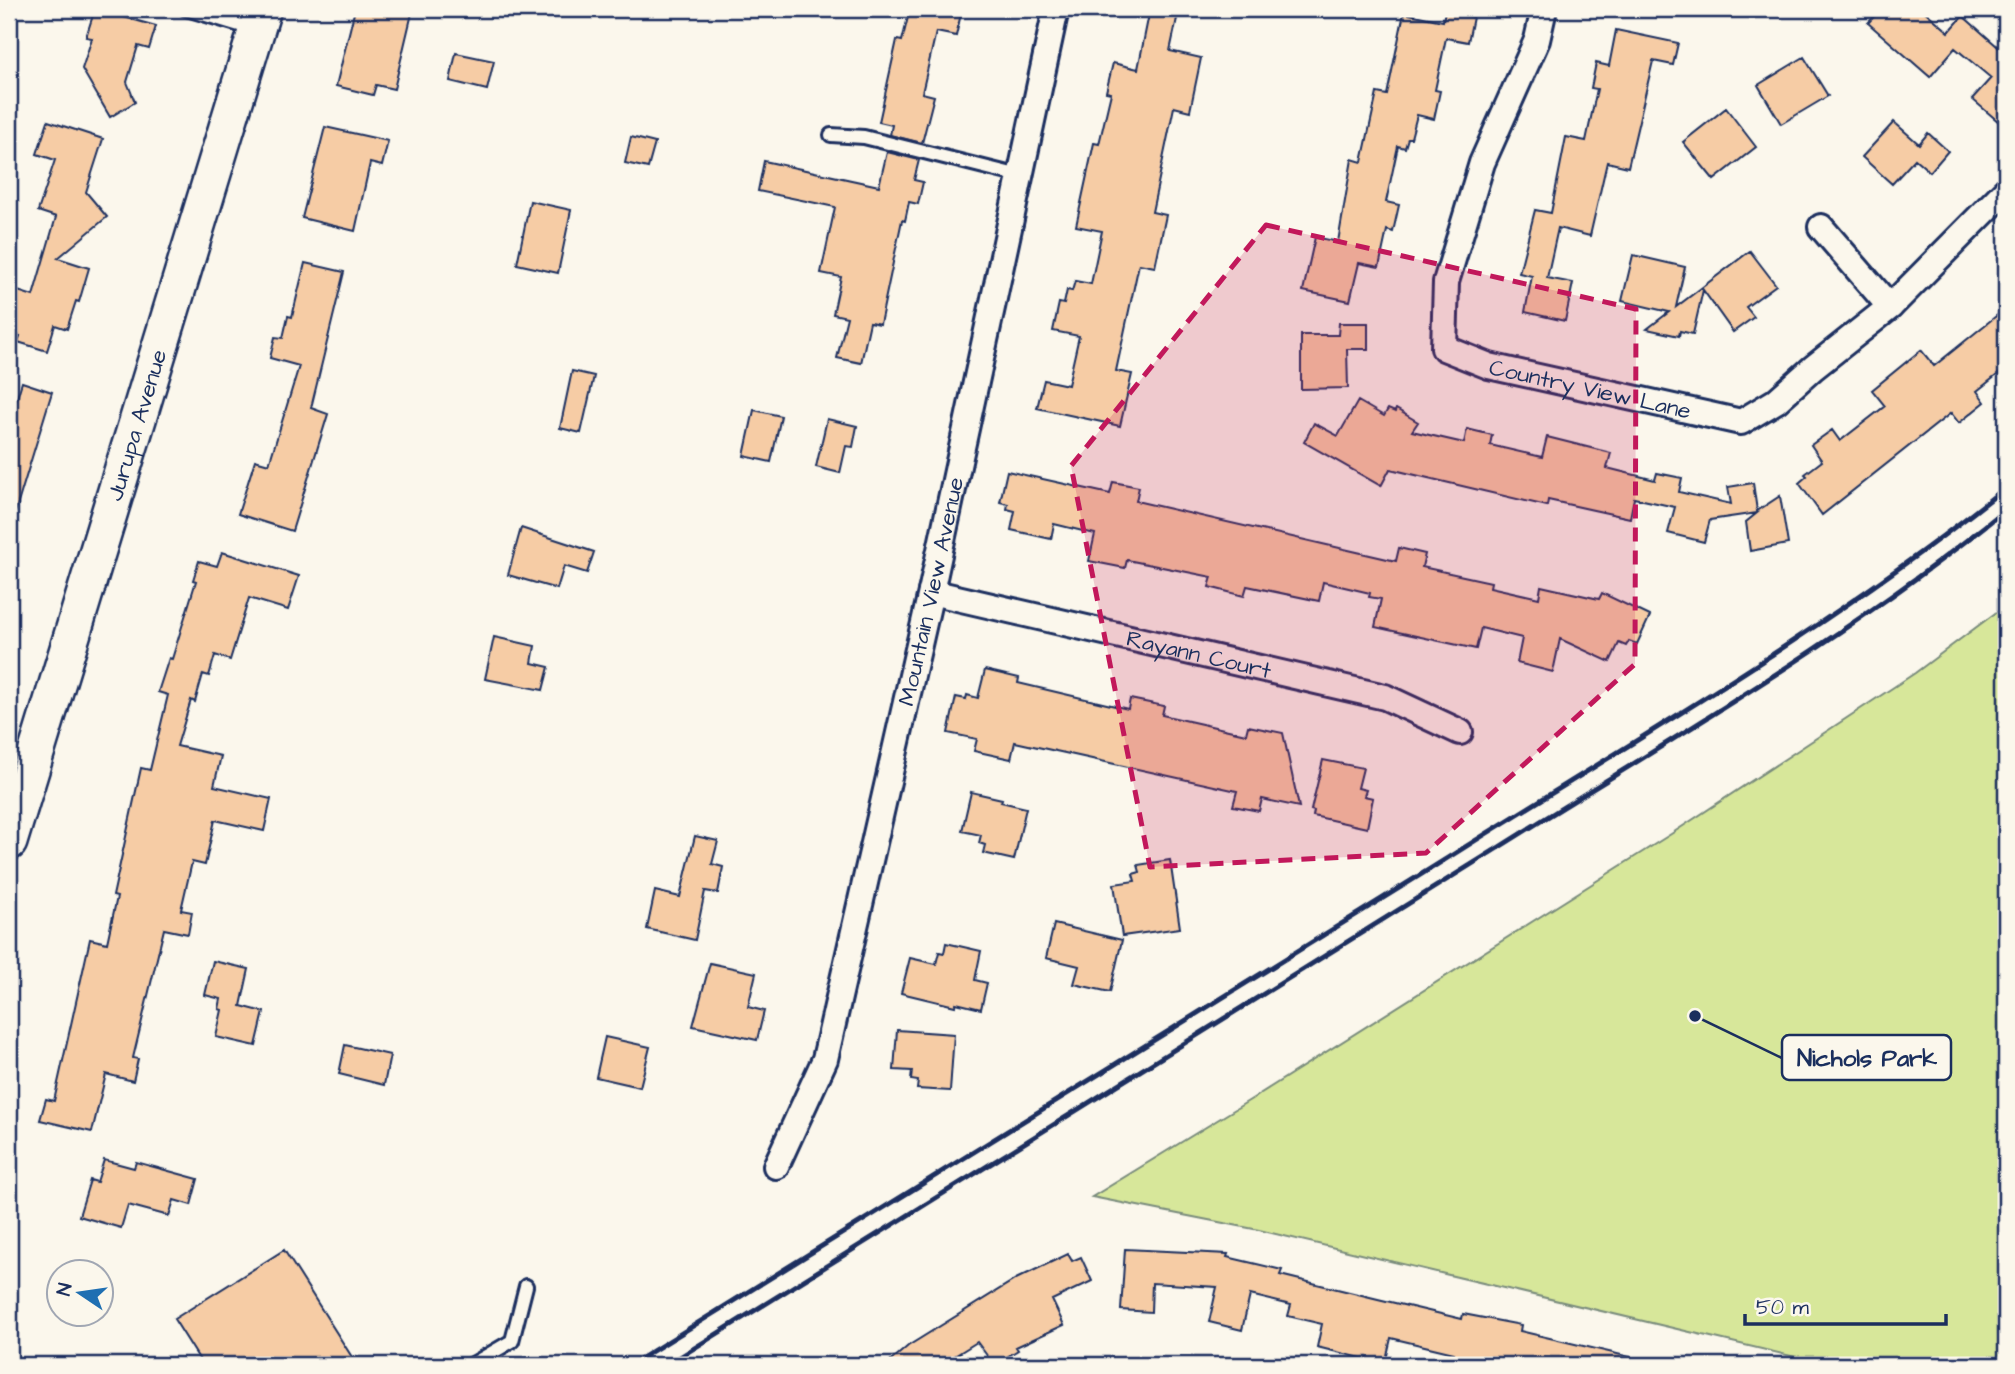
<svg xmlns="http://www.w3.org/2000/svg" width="2015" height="1374" font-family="'Architects Daughter',sans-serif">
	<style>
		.green { fill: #d7e79a; stroke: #798b7c; stroke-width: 2 }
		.building { fill: #f6cca5; stroke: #1b2f5e; stroke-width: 2 }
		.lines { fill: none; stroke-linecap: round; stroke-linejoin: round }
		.service-casing { stroke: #1b2f5e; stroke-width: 18 }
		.minor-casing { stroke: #1b2f5e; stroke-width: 30 }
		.secondary-casing { stroke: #1b2f5e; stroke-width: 40 }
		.service { stroke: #fbf7ec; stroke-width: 12 }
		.minor { stroke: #fbf7ec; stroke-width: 24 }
		.secondary { stroke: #fbf7ec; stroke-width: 35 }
		.rail { stroke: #1b2f5e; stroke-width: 5 }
		.marked { fill: #c2185b; fill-opacity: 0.2; stroke: #c2185b; stroke-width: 5; stroke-dasharray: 14 9; stroke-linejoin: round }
		.labels { text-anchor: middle; stroke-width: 7; stroke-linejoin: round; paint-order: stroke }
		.street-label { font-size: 23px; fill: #1b2f5e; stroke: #fbf7ec }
		.leader { fill: none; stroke: #1b2f5e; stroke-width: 2.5 }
		.callout-dot { fill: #1b2f5e; stroke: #fbf7ec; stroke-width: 2.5 }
		.callout { fill: #fbf7ec; stroke: #1b2f5e; stroke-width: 2.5 }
		.callout-label { font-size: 24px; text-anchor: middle; font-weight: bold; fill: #1b2f5e }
	</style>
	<rect width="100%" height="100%" fill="#fbf7ec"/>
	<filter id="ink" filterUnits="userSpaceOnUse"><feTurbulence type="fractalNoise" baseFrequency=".0143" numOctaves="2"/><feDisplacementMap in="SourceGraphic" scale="14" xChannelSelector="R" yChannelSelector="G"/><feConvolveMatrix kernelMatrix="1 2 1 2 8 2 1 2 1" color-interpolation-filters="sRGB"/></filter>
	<g filter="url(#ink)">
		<path class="green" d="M2006,605V1365H1829L1259,1230L1092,1197L1250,1100L1671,834L1915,673Z"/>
		<path class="building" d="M95,9L156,26L149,49L138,46L127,82L135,102L110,117L82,69L92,38L86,37Z
			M355,9H413L394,89L376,85L373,95L336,86Z
			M910,9H962L956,36L936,32L922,93L934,96L922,143L890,135L892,125L879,122L897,40L902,41Z
			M1150,9H1179L1170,51L1201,58L1190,111L1174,107L1152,212L1166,215L1155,267L1139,264L1116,371L1132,374L1120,426L1037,408L1044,380L1068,385L1079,336L1053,331L1059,303L1064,304L1067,290L1072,291L1075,281L1091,284L1102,231L1076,226L1094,143L1099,144L1111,93L1106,92L1113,63L1138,69Z
			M1881,9H1922L1949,32L1963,16L2006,54V128L1972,99L1991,78L1955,48L1930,77L1868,23Z
			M1445,11L1473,17L1468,42L1446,38L1435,90L1440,91L1434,119L1417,115L1411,138H1408L1405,148L1398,146L1386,202L1399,205L1393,232L1387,230L1379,267L1359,263L1350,301L1303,291L1315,237L1338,242L1352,159L1362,162L1377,93L1387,95L1404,13L1443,21Z
			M1616,30L1678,43L1673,65L1653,61L1628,167L1607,162L1590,236L1558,228L1547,278L1573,283L1565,321L1525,312L1532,276L1519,273L1535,210L1551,213L1566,137L1586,141L1597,89L1591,88L1596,63L1609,66Z
			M456,53L494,61L487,90L450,81Z
			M1804,57L1828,96L1781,124L1758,85Z
			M1726,108L1756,147L1714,180L1683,142Z
			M48,121L103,139L86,192L107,217L58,258L89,268L79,302L76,301L67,329L55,325L47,351L18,342L20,336L9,333V311L15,290L33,296L56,217L38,211L55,160L37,154Z
			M1894,122L1919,144L1928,133L1948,151L1930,172L1915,159L1892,184L1862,157Z
			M325,127L388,141L382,166L370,163L355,231L302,218Z
			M631,137L655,143L648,168L625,163Z
			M887,152L919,160L914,180L923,182L918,204L909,202L905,221L902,220L880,324L870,322L861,363L837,358L847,317L833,314L841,277L821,273L835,207L758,191L764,161L879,186Z
			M530,201L571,210L558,273L517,264Z
			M1750,251L1776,285L1746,307L1754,317L1733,332L1703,290L1693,334L1680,331L1679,336L1647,329L1669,312L1622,301L1633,255L1685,267L1676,307Z
			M305,263L344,272L311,408L328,414L292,531L238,514L255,460L269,464L299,366L270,358L275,337L283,338L288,316L292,317Z
			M2006,308V368L1977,391L1985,402L1959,423L1951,413L1822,515L1799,483L1807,476L1805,474L1822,461L1811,445L1832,430L1840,441L1885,406L1872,390L1921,350L1934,366Z
			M1339,323H1368V349H1347L1348,388L1301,389V335H1338Z
			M572,371L594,376L581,433L560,428Z
			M22,382L52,392L14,516L9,515V423Z
			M1358,401L1384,416L1388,409L1395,412L1396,409L1418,422L1412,431L1464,443L1467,429L1492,435L1490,445L1542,457L1547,437L1611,453L1607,468L1655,480L1657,473L1682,478L1679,492L1731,504L1728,487L1753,483L1757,511L1780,496L1788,544L1750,551L1746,522L1757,513L1710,520L1704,542L1668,533L1675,507L1634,498L1630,518L1548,500L1547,506L1390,469L1381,486L1304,442L1314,423L1338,436Z
			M754,410L781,416L771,462L744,456Z
			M827,419L857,426L853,447L846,446L840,473L816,467Z
			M1007,471L1110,494L1113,482L1139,487L1136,501L1396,561L1399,548L1425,554L1422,567L1491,582L1490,587L1539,598L1541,586L1599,599L1602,593L1650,616L1637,644L1629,641L1626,646L1619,643L1610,662L1560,639L1553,672L1517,663L1522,638L1481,628L1476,649L1375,627L1381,599L1369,597L1370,593L1323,582L1319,601L1247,586L1244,596L1209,587L1212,577L1127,560L1125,568L1089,561L1095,534L1054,524L1051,539L1011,530L1015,511L1007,509L1008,504L1000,502Z
			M521,528L594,552L587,573L564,566L557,589L508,575Z
			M222,552L299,576L288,610L249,598L230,660L215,655L209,676L203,674L195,702L191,700L177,746L221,756L214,786L271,799L264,831L215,820L205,865L192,862L181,910L192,912L188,934L164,929L133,1058L138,1059L133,1081L106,1074L92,1132L40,1120L46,1099L54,1101L90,939L107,943L117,897L113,896L141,768L150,770L168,695L158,692L169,658L172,659L196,581L193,580L199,561L217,566Z
			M494,637L535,646L532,663L549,667L543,690L485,679Z
			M985,670L1019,678L1018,683L1128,709L1130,699L1164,706L1162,715L1246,734L1248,726L1283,733L1299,807L1262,799L1259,811L1233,806L1237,791L1015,742L1011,759L974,751L977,739L948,733L956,697L966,699L967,695L978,698Z
			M1323,760L1363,768L1358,788L1366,790L1364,796L1373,798L1367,828L1313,816L1314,811L1311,810Z
			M971,792L1002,799L1001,802L1026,808L1014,860L983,853L985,845L979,843L981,835L962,831Z
			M695,836L718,841L712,864L723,867L718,893L705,891L695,940L647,929L655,891L680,897Z
			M1170,860L1180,928L1122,936L1114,884L1135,881L1133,874L1140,872L1138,865Z
			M1054,924L1122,940L1110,992L1074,984L1079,966L1046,958Z
			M946,943L981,951L975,980L987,983L981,1009L956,1003L955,1006L901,993L910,958L936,964L939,952L944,953Z
			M213,961L249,969L241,1006L264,1012L256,1046L216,1037L222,1010L219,1009L221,999L205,995Z
			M710,963L756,973L748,1007L764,1011L757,1040L693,1026Z
			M897,1030L954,1034L950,1091L917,1089L918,1081L911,1080L912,1071L894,1070Z
			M605,1037L650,1047L640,1087L596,1077Z
			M345,1045L390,1055L384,1085L339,1074Z
			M104,1160L134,1168L136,1162L198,1179L191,1205L174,1200L169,1216L128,1205L121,1228L79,1216L90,1180L97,1182Z
			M1125,1249L1228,1254L1227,1257L1282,1270L1280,1275L1378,1299L1462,1319L1463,1314L1521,1325L1520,1331L1630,1357L1629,1365H1451L1454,1353L1391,1338L1385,1364L1317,1347L1322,1324L1288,1316L1291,1305L1250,1295L1242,1330L1209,1322L1217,1287L1152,1283L1151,1312L1121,1310Z
			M284,1250L357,1365H203L174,1319Z
			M1068,1254L1072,1261L1081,1257L1092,1281L1052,1300L1064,1325L1016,1347L1018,1350L994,1365L977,1342L940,1365H886L908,1346L1016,1279Z"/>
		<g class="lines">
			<defs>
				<path id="service" d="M186,9L256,30
					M831,135L864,137L1020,176
					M471,1365L512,1341L526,1286"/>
				<g id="minor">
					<path id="s1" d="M1544,9L1537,40L1482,163L1446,282L1444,348L1489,366L1741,422L1776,401L1813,368L1890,307L2006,190"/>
					<path d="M1821,227L1890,307"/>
					<path id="s2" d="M931,592L1385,697L1460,732"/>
					<path id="s3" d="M776,1166L825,1059L931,592L1056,9"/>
				</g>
				<g id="secondary">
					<path id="s4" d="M9,842L263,9"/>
				</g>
			</defs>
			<use href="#service" class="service-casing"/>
			<use href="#minor" class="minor-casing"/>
			<use href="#secondary" class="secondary-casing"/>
			<use href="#service" class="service"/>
			<use href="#minor" class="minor"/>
			<use href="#secondary" class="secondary"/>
			<path class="rail" d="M630,1365C913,1190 1198,1015 1481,837C1659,726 1842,619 2006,487
				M667,1365C945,1192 1224,1020 1501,846C1671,739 1851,636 2006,509"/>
		</g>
	</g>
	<path class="marked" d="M1266,225L1636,309L1635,664L1426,853L1150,867L1071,466Z"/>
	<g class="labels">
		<g class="street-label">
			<text dy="8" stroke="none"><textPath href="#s1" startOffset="509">Country View Lane</textPath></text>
			<text dy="8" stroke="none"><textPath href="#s4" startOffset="436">Jurupa Avenue</textPath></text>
			<text dy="8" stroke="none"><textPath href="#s3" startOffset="597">Mountain View Avenue</textPath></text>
			<text dy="8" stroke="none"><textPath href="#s2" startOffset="275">Rayann Court</textPath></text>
		</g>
	</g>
	<path class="leader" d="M1695 1016L1782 1058"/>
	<circle class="callout-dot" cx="1695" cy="1016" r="7"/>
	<rect class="callout" x="1782" y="1035" width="169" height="45" rx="7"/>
	<g class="callout-label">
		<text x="1867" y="1066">Nichols Park</text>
	</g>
	<rect width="2015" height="1374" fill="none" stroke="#fbf7ec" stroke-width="35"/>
	<rect x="18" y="18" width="1980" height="1339" fill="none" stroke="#1b2f5e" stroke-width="2.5" filter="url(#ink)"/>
	<g transform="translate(80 1293) rotate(283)"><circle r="33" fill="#fbf7ec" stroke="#a1a7b3" stroke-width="2"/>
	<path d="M0-5L12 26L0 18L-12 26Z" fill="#1f6fb2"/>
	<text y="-10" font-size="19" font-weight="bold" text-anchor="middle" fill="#1b2f5e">N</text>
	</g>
	<path d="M1745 1314v10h201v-10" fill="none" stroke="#1b2f5e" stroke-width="3.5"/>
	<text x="1756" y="1314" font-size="21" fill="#1b2f5e" stroke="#fbf7ec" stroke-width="5" paint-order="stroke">50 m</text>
</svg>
